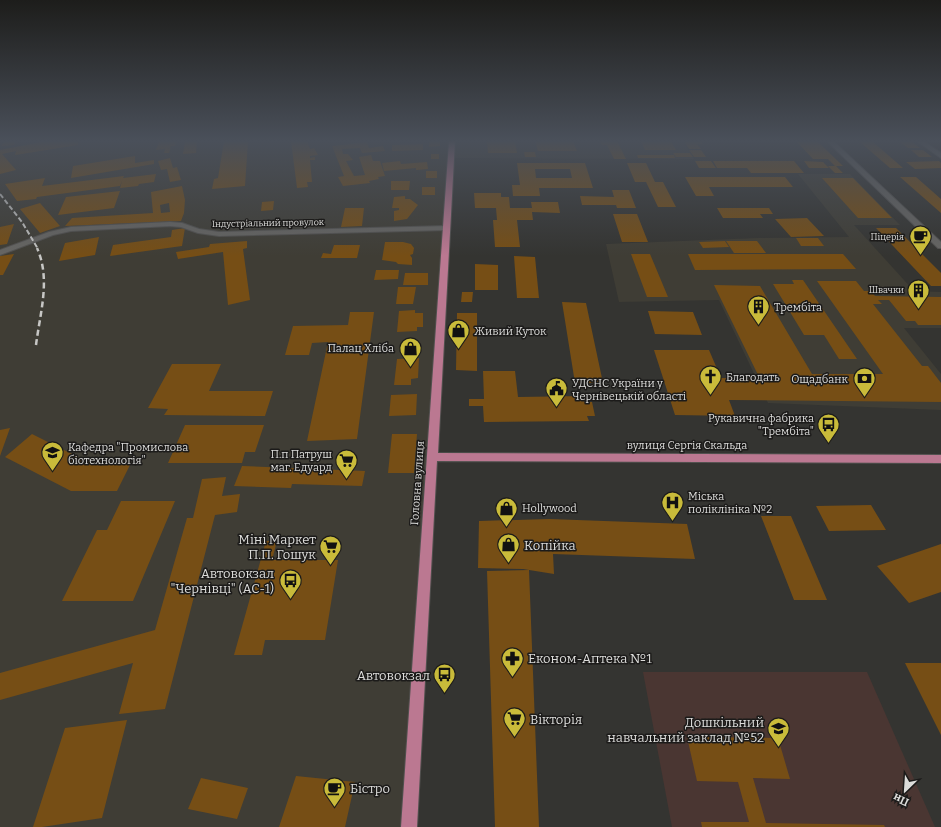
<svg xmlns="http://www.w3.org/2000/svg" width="941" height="827" font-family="Bitter,serif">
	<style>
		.built { fill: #3f3d35 }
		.education { fill: #4a3632 }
		.building { fill: #764e15; fill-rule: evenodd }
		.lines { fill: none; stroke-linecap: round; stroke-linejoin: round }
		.minor-casing { stroke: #52514f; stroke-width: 2 }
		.major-casing { stroke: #52514f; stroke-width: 2 }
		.minor { fill: #666562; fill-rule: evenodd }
		.major { fill: #bb7891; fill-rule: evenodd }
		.rail-far1 { stroke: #c7c7c5; stroke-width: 2; stroke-dasharray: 5 2.5; stroke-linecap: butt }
		.rail { stroke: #c7c7c5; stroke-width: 2.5; stroke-dasharray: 6 3.5; stroke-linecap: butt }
		.labels { text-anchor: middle; stroke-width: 3; stroke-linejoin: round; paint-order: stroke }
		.far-street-label { font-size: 9px; fill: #dcdcda; stroke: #1c1b1a }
		.far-poi-label { font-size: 9px; fill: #dcdcda; stroke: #1c1b1a; text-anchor: end }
		.poi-label { font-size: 11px; fill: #dcdcda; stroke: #1c1b1a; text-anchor: start }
		.street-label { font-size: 11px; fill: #dcdcda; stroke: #1c1b1a }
		.near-poi-label { font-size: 13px; fill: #dcdcda; stroke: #1c1b1a; text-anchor: end }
	</style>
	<rect width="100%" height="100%" fill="#343431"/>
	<path class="built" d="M0,141H451L404,827H0Z
		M455,141H683L694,159L455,158Z
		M798,174H850L900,225H854L914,291L941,292V328H904L941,374V410L768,403L719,300L619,302L606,244L758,238L849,237Z"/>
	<path class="education" d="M643,672H867L935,827H672Z"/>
	<path class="building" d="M5,141H16L14,145L1,146Z
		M47,141H78V145L15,155L16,151L2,154L16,170L0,174V150Z
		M159,141H176L175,146H171L169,153H164L165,149L156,150Z
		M185,141H197L196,153L183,154Z
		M224,141H248L245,186L212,189L214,179L218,178Z
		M291,141H307L310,149L314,148L318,155L310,156V158L315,157V160H310L312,182H307L308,187L297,188Z
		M429,141H440V146L429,147Z
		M487,141H515L517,153H488Z
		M535,141H573L577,151H538Z
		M600,141H617L626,159H614L607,145H602Z
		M641,141H671L676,150H645Z
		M684,141H707L708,142H701L703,144H697L701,149H689Z
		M796,141H817L843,166H835L828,159H813Z
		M852,141H867L873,142L903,168H890L860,142H854Z
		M367,142L369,148L383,146L385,151L362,153L360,148L342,149L343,154H348L353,160L346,161L354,176L365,175L359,157L371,155L373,161H380L385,176L378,177L379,179L369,181L370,183L343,186L338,177L344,176L332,146Z
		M900,142H912L920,148H908Z
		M423,144V150L392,151V145Z
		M689,150H701L706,157H694Z
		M911,150H923L932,157H919Z
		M524,152H535L536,157H525Z
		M673,153H690L693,157H676Z
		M431,154H439V159H431Z
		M637,155H674L675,158H638Z
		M135,156V163L154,160V164L71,178L73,166Z
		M170,158L173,168L177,167L181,180L170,182L167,169L161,170L158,161Z
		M400,161L401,164L427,162L428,169L416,170V168L384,171L382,163Z
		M695,161H711L716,168H699Z
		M713,161H794L804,173H751L747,168H717Z
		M804,161L823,162L829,168H809Z
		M939,161L941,163V168L915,169L906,162Z
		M517,163H585L593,188H539L540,196H513L512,185H520ZM535,169H570L572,178H536Z
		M627,163H646L655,182H663L676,207H658L646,182H635Z
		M828,166H836L843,173H835Z
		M426,171H437V178H426Z
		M156,174L154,182L139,184L138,186L120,188L122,181L120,186L37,197L36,199L17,201L5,184L45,178L42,186L124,176L123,178Z
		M685,177H785L793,187H709L714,196H696Z
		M900,177H916L941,199V213Z
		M822,178H853L892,218H858Z
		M391,181H410L409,190H391Z
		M182,186L185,200L184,213L181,221L65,226L72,218L153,213L151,192ZM169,203L170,212L161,213L160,205Z
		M422,187H435V195H422Z
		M612,190H629L636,208H617L616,205H582L580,196L614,197Z
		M120,191L114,208L58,215L66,197Z
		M474,193H501V197H509L510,208H532L531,202H558L560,213L532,212L533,220H517L520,247H495L493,220H497L496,208H475Z
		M405,196V199H410L418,205L407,219L394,221V211L399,210V208H392L394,197Z
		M274,201L273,210L261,211L262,202Z
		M40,203L60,226L40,233L20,209Z
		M345,208H364L362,226L341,227Z
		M717,208H769L773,214H760L763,218H723Z
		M613,214H637L648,242H622Z
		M807,218L824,236L791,237L775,219Z
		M14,224L7,244L0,245V227Z
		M185,228L182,246L110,256L113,245L171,237L172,230Z
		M876,228H896L941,273V286H931Z
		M99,237L95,255L59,261L65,243Z
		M796,238H818L824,246H801Z
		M247,241V248L243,249L250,300L228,305L223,252L178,259L176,252L209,247L210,244Z
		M725,241L729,247L703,248L699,242Z
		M726,241H757L766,253H734Z
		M385,242H403L411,244L414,248L413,254L410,255L412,258V265L398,264L396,262L382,260Z
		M334,245H360L357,258H321L323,253L331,254Z
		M14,254L3,275H0V256Z
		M631,254H650L668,297H647Z
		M688,254H843L856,269L695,270Z
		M514,256L535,257L539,298H517Z
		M475,264L498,265V290H475Z
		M376,270H399L398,279L374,280Z
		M405,273H428V285H403Z
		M792,280H803L857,359H839L824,335H804L773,284H794Z
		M817,281H856L864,291H871L875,296L941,297V325H918L915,321H906L889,300H878L882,304H873L922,366H928L941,383V402L729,400L735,416L675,415L654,350H709L721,378L760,379L714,285L760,286L812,374H883Z
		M398,287H416L413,304H396Z
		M462,292H473L472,302H461Z
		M562,302L586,303L603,383H575Z
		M415,310V313H423V327H417V331L397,332L399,311Z
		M648,311L693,312L702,335L655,334Z
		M350,312H374L357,439L307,441L328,342L312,343L309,355H285L293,326L348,325Z
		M457,313H477V371L456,370Z
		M419,358L418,378L411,379V385H394L397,359Z
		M172,364H221L209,391H273L265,416L164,415L168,409L148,408Z
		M483,371H515L518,397L583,396L584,402H592L595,416H587L589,421L484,422L483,406H469V399H484Z
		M417,394L416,415L389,416L391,395Z
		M185,425H264L255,452H245L242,463H168Z
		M10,428L0,456V430Z
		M32,434L84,460L131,463L117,491H71L5,457Z
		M392,434H417L414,473H388Z
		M242,466L365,471L362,486L292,484L291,488L234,486Z
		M226,477L222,496L240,494L237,512L215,515L165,709L119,714L133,663L0,700V673L155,630L187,518H193L202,479Z
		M121,501H175L133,601H62L97,530H107Z
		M871,505L886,530L829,531L816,506Z
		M761,516H791L827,600H794Z
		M549,519L687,524L695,559L553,554L554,574L523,569L478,568L479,521Z
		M266,541H277L272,560H338L325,640H265L262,655H234Z
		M941,544V592L909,603L877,566Z
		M529,570L539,827H495L487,571Z
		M905,663H941V735Z
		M127,720L102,818L42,827H33L65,728Z
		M687,737L778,738L790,779L753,778L766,823L884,825L885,827H702L701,822H749L738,782L697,781Z
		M296,776L355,782L345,827H279Z
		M201,778L248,788L237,819L188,809Z"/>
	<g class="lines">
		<defs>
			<path id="minor" d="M827,141H833L941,242V248H938Z
				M917,141H923L941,153V158Z
				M170,222L182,223L199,229L219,232L447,226L450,228L447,230L219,236L198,233L181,227L170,226L71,231L53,235L0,255V250L49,232L71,227Z"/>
			<path id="major" d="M449,141H455L438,453L941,455V463L437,461L417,827H401Z"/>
		</defs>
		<use href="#minor" class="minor-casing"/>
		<use href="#major" class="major-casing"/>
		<use href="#minor" class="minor"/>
		<use href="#major" class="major"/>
		<path class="rail-far1" d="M0,194L22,222L38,249"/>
		<path class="rail" d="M36,345C40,313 51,279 37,248"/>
	</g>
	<linearGradient id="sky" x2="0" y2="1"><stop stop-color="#1d1d1b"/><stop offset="0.55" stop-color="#4a505a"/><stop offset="1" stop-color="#4a505a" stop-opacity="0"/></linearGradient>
	<rect width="941" height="256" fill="url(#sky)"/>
	<defs>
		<symbol id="cafe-pin" viewBox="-11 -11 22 30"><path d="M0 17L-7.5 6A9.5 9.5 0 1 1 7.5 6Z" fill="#c9bb3a" stroke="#1c1b1a"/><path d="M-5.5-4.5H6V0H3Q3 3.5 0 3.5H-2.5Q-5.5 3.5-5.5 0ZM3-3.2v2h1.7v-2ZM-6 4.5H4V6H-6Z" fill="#111"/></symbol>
		<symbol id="building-pin" viewBox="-11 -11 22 30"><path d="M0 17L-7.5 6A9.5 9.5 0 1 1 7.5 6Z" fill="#c9bb3a" stroke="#1c1b1a"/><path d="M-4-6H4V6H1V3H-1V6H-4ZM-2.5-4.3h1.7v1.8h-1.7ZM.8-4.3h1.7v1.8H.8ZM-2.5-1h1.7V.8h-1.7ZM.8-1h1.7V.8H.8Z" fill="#111"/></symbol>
		<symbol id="shop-pin" viewBox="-11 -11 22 30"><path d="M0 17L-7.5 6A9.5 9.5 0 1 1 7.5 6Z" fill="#c9bb3a" stroke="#1c1b1a"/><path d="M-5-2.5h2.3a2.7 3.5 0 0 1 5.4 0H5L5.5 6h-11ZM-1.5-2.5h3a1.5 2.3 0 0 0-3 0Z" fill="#111"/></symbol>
		<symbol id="church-pin" viewBox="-11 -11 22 30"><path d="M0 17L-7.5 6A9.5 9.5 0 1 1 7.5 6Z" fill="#c9bb3a" stroke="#1c1b1a"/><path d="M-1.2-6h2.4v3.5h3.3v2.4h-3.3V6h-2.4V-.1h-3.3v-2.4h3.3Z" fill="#111"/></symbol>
		<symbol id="bank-pin" viewBox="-11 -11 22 30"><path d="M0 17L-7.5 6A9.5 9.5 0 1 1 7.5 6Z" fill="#c9bb3a" stroke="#1c1b1a"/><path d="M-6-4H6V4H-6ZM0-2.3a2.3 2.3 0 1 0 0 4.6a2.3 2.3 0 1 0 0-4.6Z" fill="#111"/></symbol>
		<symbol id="civic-pin" viewBox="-11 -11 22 30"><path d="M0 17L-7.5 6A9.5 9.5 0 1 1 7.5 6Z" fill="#c9bb3a" stroke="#1c1b1a"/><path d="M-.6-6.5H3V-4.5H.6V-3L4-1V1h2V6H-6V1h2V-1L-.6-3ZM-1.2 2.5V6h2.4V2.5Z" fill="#111"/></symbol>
		<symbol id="bus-pin" viewBox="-11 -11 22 30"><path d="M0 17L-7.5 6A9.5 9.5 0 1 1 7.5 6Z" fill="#c9bb3a" stroke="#1c1b1a"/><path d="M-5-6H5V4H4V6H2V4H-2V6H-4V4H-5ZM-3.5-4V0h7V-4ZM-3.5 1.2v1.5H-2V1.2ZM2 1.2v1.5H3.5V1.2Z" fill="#111"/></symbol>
		<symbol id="university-pin" viewBox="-11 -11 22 30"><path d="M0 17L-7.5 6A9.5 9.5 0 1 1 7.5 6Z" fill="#c9bb3a" stroke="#1c1b1a"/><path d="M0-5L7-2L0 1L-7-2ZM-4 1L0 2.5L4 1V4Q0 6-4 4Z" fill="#111"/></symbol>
		<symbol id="supermarket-pin" viewBox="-11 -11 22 30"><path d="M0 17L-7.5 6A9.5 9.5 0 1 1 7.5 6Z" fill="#c9bb3a" stroke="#1c1b1a"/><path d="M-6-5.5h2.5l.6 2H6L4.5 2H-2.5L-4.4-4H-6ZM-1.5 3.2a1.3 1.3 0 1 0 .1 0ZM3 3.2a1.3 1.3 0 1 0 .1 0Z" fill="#111"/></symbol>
		<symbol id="hospital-pin" viewBox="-11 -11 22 30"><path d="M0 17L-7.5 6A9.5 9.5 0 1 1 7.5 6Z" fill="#c9bb3a" stroke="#1c1b1a"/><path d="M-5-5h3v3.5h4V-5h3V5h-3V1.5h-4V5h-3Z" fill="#111"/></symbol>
		<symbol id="pharmacy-pin" viewBox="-11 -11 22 30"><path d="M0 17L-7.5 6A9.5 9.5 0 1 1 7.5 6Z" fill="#c9bb3a" stroke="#1c1b1a"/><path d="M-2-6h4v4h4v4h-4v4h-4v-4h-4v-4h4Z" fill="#111"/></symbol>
		<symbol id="school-pin" viewBox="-11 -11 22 30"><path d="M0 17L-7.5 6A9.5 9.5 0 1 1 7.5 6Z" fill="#c9bb3a" stroke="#1c1b1a"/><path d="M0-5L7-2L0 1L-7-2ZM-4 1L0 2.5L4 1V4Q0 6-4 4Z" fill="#111"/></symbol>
	</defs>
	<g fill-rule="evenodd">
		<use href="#cafe-pin" x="908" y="224" width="25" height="34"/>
		<use href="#building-pin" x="906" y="278" width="25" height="34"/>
		<use href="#building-pin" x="746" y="294" width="25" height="34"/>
		<use href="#shop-pin" x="446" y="318" width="25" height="34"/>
		<use href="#shop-pin" x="398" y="336" width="25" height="34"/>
		<use href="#church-pin" x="698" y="364" width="25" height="34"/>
		<use href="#bank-pin" x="852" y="366" width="25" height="34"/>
		<use href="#civic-pin" x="544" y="376" width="25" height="34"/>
		<use href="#bus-pin" x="816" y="412" width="25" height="34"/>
		<use href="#university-pin" x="40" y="440" width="25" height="34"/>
		<use href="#supermarket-pin" x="334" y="448" width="25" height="34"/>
		<use href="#hospital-pin" x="660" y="490" width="25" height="34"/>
		<use href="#shop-pin" x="494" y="496" width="25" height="34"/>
		<use href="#shop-pin" x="496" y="532" width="25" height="34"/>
		<use href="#supermarket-pin" x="318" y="534" width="25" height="34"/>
		<use href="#bus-pin" x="278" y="568" width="25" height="34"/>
		<use href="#pharmacy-pin" x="500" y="646" width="25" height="34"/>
		<use href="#bus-pin" x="432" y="662" width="25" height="34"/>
		<use href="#supermarket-pin" x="502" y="706" width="25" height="34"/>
		<use href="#school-pin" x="766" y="716" width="25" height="34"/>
		<use href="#cafe-pin" x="322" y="776" width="25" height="34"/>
	</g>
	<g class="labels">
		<g class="far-street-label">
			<text transform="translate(268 223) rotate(-1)" y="3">Індустріальний провулок</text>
		</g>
		<g class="far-poi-label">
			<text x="904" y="240">Піцерія</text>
			<text x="904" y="293">Швачки</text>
		</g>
		<g class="poi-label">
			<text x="774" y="311">Трембіта</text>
			<text x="474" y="335">Живий Куток</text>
			<text x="394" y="352" text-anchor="end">Палац Хліба</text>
			<text x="726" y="381">Благодать</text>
			<text x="848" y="383" text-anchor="end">Ощадбанк</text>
			<text x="572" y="387">УДСНС України у<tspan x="572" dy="13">Чернівецькій області</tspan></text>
			<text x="814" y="422" text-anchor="end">Рукавична фабрика<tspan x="814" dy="13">"Трембіта"</tspan></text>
			<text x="68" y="451">Кафедра "Промислова<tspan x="68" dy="13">біотехнологія"</tspan></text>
			<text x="332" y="458" text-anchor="end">П.п Патруш<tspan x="332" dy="13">маг. Едуард</tspan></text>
			<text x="688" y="500">Міська<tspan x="688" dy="13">поліклініка №2</tspan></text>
			<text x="522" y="512">Hollywood</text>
		</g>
		<g class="street-label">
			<text x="687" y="449">вулиця Сергія Скальда</text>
			<text transform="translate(417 483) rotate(-86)" y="4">Головна вулиця</text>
		</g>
		<g class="near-poi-label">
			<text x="316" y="544">Міні Маркет<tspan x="316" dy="15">П.П. Гошук</tspan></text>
			<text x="524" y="550" text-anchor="start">Копійка</text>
			<text x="274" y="578">Автовокзал<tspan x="274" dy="15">"Чернівці" (АС-1)</tspan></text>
			<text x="528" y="663" text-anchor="start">Економ-Аптека №1</text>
			<text x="430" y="680">Автовокзал</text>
			<text x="530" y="724" text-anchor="start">Вікторія</text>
			<text x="764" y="727">Дошкільний<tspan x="764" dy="15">навчальний заклад №52</tspan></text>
			<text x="350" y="793" text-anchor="start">Бістро</text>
		</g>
	</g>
	<g transform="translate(905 791) rotate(205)" stroke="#1c1b1a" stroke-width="3" paint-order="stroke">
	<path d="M0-3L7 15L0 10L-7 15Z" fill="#dcdcda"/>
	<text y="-6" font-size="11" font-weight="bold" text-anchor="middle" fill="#dcdcda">Пн</text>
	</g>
</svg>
